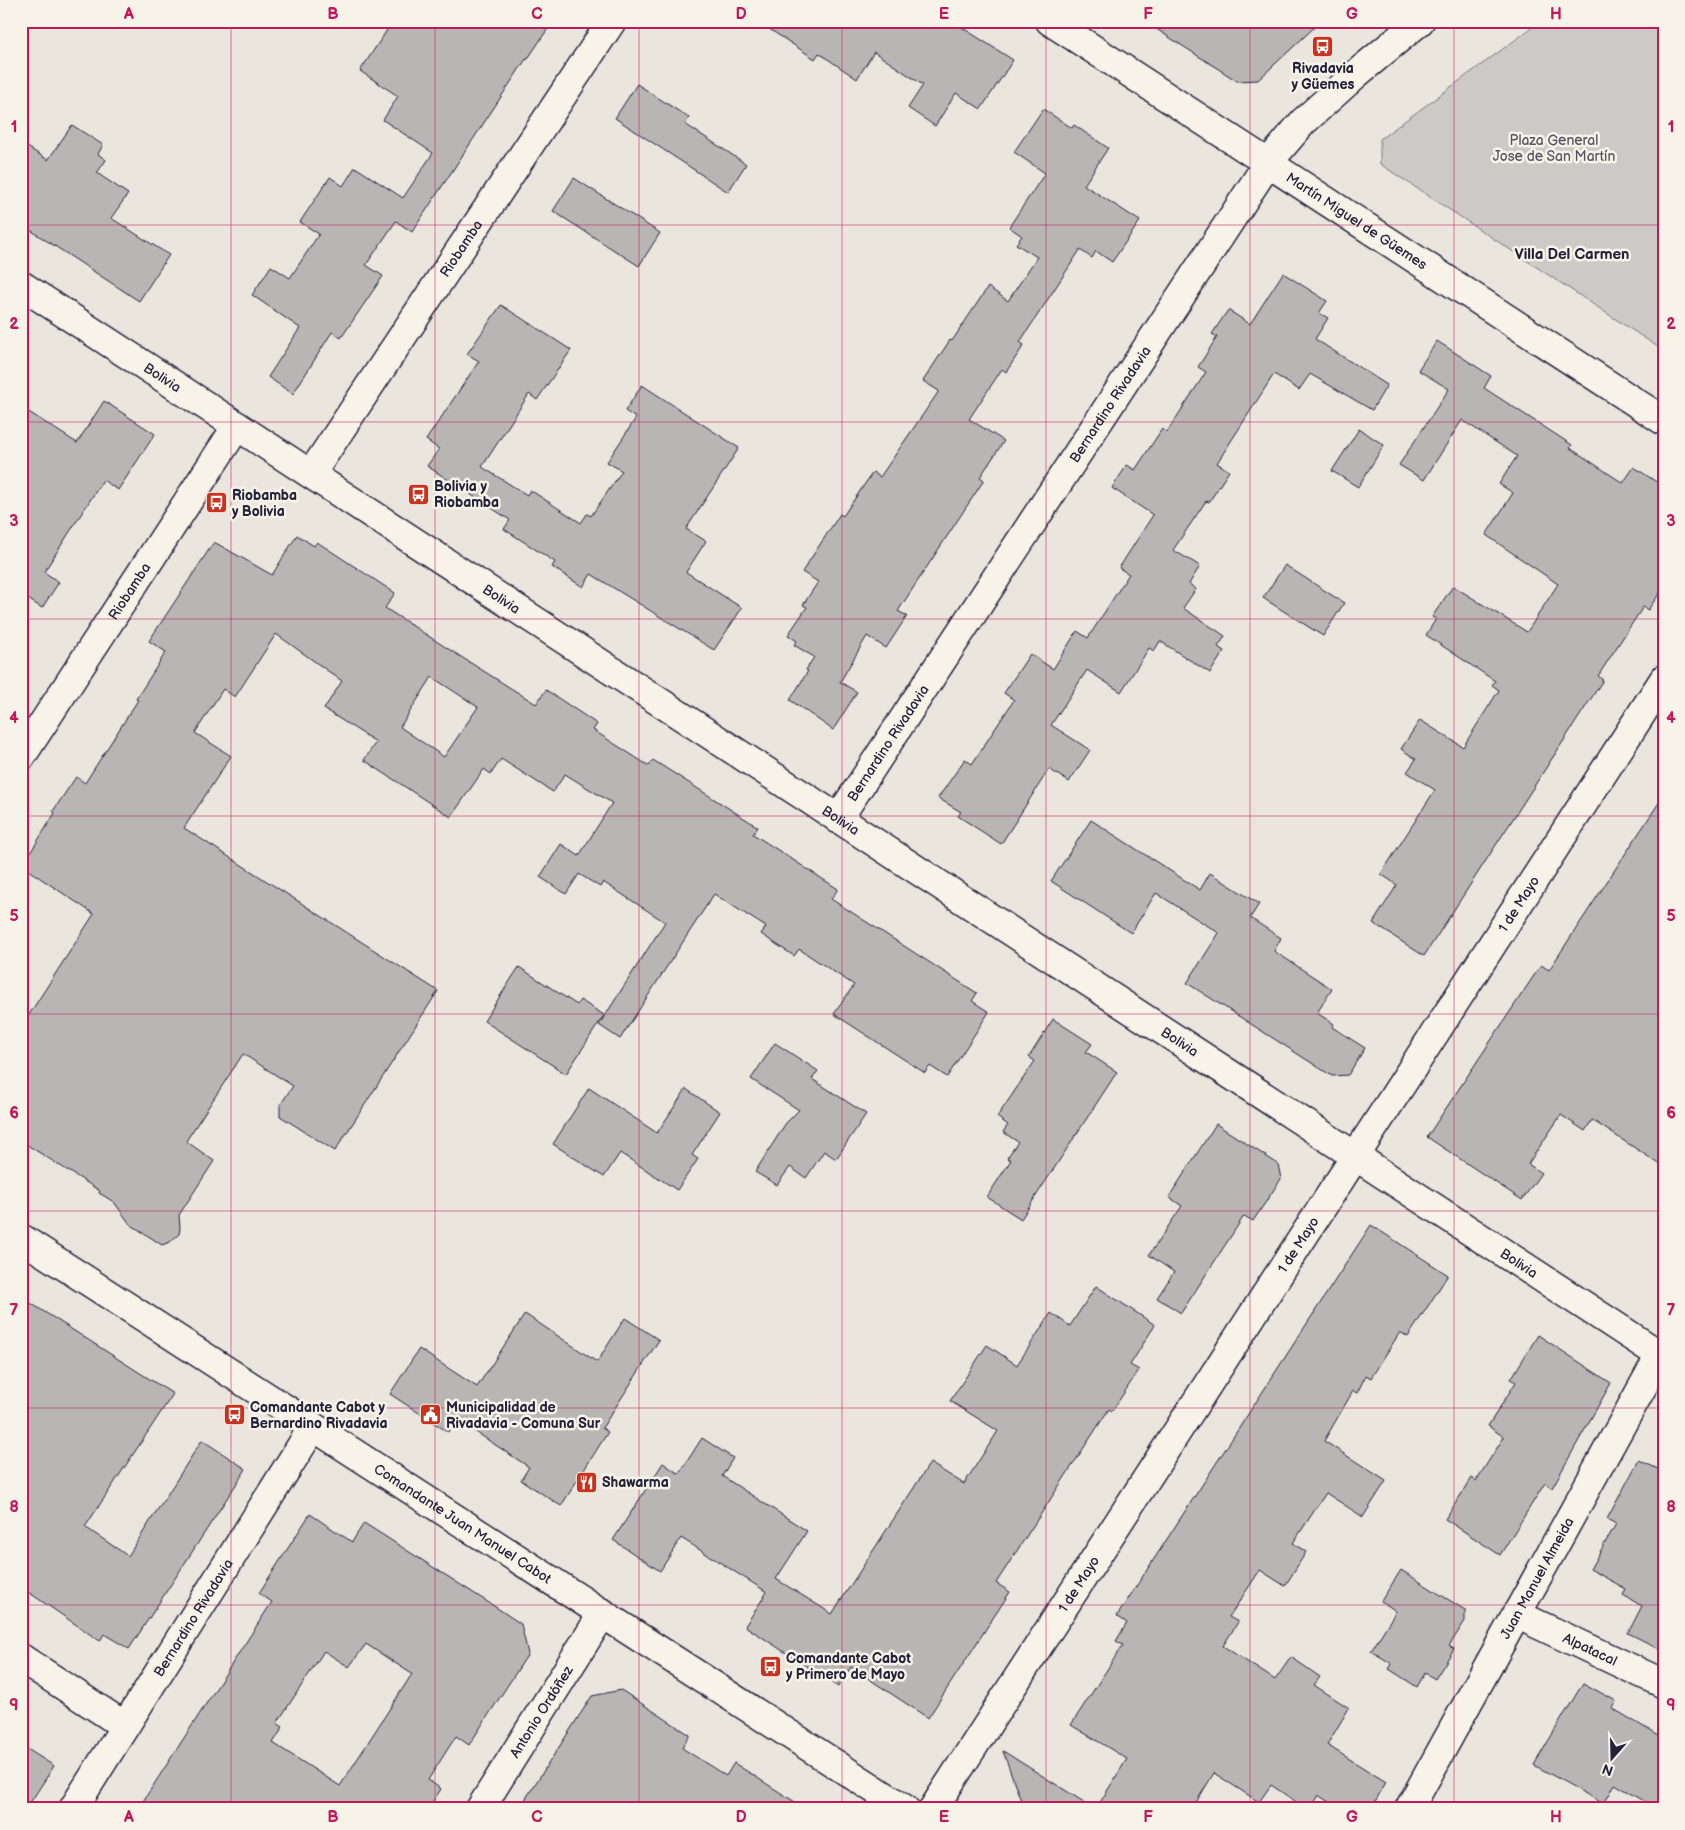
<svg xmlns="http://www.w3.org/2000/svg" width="1685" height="1830" font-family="'Balsamiq Sans',sans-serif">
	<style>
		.green { fill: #cdc9c6; stroke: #787680 }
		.building { fill: #b8b6b5; stroke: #22223b; fill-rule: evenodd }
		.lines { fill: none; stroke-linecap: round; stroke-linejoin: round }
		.street-casing { stroke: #22223b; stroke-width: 31 }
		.secondary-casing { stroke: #22223b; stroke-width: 31 }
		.street { stroke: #f7f3e8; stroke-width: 28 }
		.secondary { stroke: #f7f3e8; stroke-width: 28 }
		.grid { fill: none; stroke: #c2185b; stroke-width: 1; stroke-opacity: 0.55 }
		.labels { text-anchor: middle; stroke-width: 5; stroke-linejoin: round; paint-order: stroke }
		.poi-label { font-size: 14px; font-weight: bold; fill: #22223b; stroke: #f7f3e8; text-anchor: start }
		.park-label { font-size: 14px; fill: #555465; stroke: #f7f3e8 }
		.street-label { font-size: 14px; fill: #22223b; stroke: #f7f3e8 }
		.neighbourhood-label { font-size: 15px; font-weight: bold; fill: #22223b; stroke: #f7f3e8 }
		.neatline { fill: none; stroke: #c2185b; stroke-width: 2 }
		.grid-label { font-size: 16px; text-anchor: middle; font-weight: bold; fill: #c2185b }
	</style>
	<rect width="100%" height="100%" fill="#eae6de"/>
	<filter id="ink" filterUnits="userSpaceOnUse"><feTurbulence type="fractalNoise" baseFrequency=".02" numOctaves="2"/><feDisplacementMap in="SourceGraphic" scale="10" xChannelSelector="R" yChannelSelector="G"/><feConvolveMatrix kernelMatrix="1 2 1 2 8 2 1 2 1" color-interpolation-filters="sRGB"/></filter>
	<g filter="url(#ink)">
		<path class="green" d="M1541,21H1664V351L1380,164V139Z"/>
		<path class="building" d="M393,21H553L527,60L526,59L412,232L396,221L366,265L383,276L341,338L332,332L293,394L268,377L300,328L252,295L271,266L290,278L319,234L300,222L330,177L343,186L355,167L403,198L433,153L383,120L398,96L360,71Z
			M757,21H952L1013,60L981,109L956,93L935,126L908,108L923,85L874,52L857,79L819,53L815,59Z
			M1144,21H1321L1258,80L1237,81Z
			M637,84L689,118L685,124L746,164L728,192L615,118Z
			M1043,109L1072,128L1074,125L1108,148L1084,185L1140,221L1112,262L1096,251L1092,258L1080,250L1020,342L1024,345L1006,372L1002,369L969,419L1004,441L980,477L984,480L898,611L907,616L886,648L867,636L840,682L857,692L833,730L790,700L808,671L806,670L814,657L794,645L797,641L788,635L807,607L803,605L818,582L802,572L840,514L843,516L873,472L880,477L939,391L923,381L950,340L952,341L988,287L1008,301L1037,257L1016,244L1022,236L1009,227L1045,173L1014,152Z
			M72,125L103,145L98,154L106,160L97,173L128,194L111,218L169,255L139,301L21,224V143L48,160Z
			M574,178L660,233L639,266L553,211Z
			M1283,273L1327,301L1319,313L1328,318L1315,339L1387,385L1372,410L1310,374L1299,390L1274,374L1217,463L1229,471L1209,502L1206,501L1173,550L1200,566L1189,584L1196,589L1183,608L1225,636L1218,647L1224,651L1210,673L1160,641L1154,651L1149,648L1121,692L1087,670L1051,725L1090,750L1069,782L1049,769L1001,844L958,816L961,812L938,798L965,759L972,764L1014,700L1004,693L1030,654L1053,669L1077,631L1088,638L1129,574L1119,568L1153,515L1112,488L1127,465L1135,470L1162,429L1167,432L1206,372L1198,367L1217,337L1212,334L1228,310L1250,324Z
			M501,305L571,350L537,400L529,394L482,467L527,495L530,490L581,523L587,514L591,516L622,471L607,462L636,418L625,411L642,385L739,448L686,529L706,541L686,572L742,608L714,650L591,574L583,587L552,567L555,562L504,529L510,520L427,466L439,449L426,440L479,361L467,354Z
			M1437,341L1491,376L1484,388L1572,445L1570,448L1623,483L1634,467L1664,487V587L1648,610L1643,607L1622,639L1598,676L1603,680L1424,956L1373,923L1397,885L1381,874L1435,790L1407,772L1416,759L1401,749L1420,720L1463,747L1499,690L1492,685L1495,681L1426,635L1436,619L1432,617L1453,586L1527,632L1558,584L1486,535L1513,493L1499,484L1517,456L1462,420L1424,480L1399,465L1449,389L1418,370Z
			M104,401L155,434L118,490L103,480L44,572L59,582L42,608L28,599L21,609V407L77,443Z
			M1359,429L1384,445L1358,487L1332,471Z
			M297,535L314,546L317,542L395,593L385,608L450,650L536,704L546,690L597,724L593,730L649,766L653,760L758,827L753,834L838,889L831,899L977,993L972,1001L989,1012L947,1077L930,1066L925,1073L834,1014L854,985L799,949L794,956L761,934L766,927L714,894L620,1039L599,1025L665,922L603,882L600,887L579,874L566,894L540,877L561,844L579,856L612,803L565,774L553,792L501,759L491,774L484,769L451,817L364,760L376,742L324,709L342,681L276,634L235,697L223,689L195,733L231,756L184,828L438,991L335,1151L280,1116V1105L293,1086L243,1054L186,1141L214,1161L179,1215L180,1229L179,1234L170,1242L162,1245L130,1224L114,1202L99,1193L100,1191L21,1141V1027L94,914L22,866L55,813L53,811L76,777L85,783L138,700L136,699L166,652L149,641L214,542L272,575ZM432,677L478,707L444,757L400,727Z
			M1285,565L1344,603L1323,636L1263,598Z
			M1664,795V1167L1592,1120L1585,1131L1561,1115L1528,1164L1541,1173L1522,1200L1427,1137L1541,965L1549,970Z
			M1091,820L1200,890L1210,873L1259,904L1250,918L1281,938L1274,951L1332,989L1317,1013L1334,1024L1332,1027L1365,1048L1348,1075L1332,1076L1187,983L1219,933L1156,893L1131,933L1051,881Z
			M519,967L577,1005L580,1000L604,1015L566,1074L484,1021Z
			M1053,1019L1092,1044L1086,1052L1117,1072L1021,1219L987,1197L1011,1160L1007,1158L1018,1142L1003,1132L1008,1125L997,1117L1035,1061L1029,1057Z
			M775,1043L818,1071L812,1079L866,1114L836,1159L824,1151L806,1178L790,1167L777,1185L755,1172L786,1123L799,1110L751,1079Z
			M589,1088L657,1133L686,1089L720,1112L692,1155L698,1159L677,1190L620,1153L604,1177L553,1144Z
			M1216,1124L1278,1164L1281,1179L1253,1221L1244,1216L1181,1313L1157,1298L1174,1272L1149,1255L1182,1206L1169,1197Z
			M1371,1225L1448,1275L1408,1337L1400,1332L1371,1378L1366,1375L1357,1393L1353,1391L1324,1441L1386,1481L1363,1517L1326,1493L1293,1543L1306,1552L1285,1586L1260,1570L1229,1617L1238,1622L1223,1646L1275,1680L1291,1657L1320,1677L1314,1685L1349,1708L1327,1745L1386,1782L1371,1809H1340L1318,1795L1310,1809H1307L1271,1785L1259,1802L1214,1773L1192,1809H1096L1127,1759L1071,1725L1123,1645L1116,1641L1127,1623L1117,1616Z
			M1096,1286L1155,1325L1130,1365L1139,1370L1112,1411L1109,1409L996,1583L1010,1592L928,1718L851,1667L838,1687L745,1626L767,1592L681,1538L660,1571L613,1540L663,1463L679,1474L702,1438L733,1458L722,1476L807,1531L776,1579L832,1614L930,1463L964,1484L998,1431L950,1401L987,1345L1017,1365L1051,1313L1070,1326Z
			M21,1297L173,1394L85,1527L128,1556L202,1440L246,1469L129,1649L104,1634L100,1641L21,1587Z
			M525,1314L597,1362L625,1318L659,1340L602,1428L608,1432L561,1506L521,1480L529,1467L456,1419L448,1432L390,1394L419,1349L477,1387Z
			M1538,1335L1611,1383L1552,1488L1545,1483L1500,1555L1445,1519L1472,1478L1476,1481L1504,1437L1488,1426L1516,1382L1511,1379Z
			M1639,1460L1664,1472V1651L1628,1633L1642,1606L1623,1595L1626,1589L1590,1569L1616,1524L1607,1519Z
			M310,1514L352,1542L364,1523L497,1608L521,1624L528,1654L469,1745L456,1736L428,1780L441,1789L428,1809H138L272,1602L259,1593ZM366,1644L412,1674L340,1786L273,1743L283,1727L277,1723L324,1651L349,1667Z
			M1401,1570L1465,1610V1621L1449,1646L1454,1649L1435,1679L1425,1673L1417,1687L1389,1669L1392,1664L1371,1651L1396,1611L1381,1601Z
			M1583,1683L1616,1701L1612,1708L1664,1739V1809H1658L1615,1784L1604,1804L1534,1765Z
			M621,1690L690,1735L682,1748L726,1776L734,1763L806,1809H519L592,1696Z
			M21,1745L54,1766L26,1809H21Z
			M1003,1751L1095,1809H1024Z"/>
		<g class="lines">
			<defs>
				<g id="street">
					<path id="s1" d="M1050,21L1664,421"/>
					<path id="s2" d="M21,285L1660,1355"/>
					<path id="s3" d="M311,474L612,21"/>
					<path id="s4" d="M21,757L237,426"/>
					<path id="s5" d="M838,819L1268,163L1303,122L1355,75L1420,21"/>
					<path id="s6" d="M1516,1614L1664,1684"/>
					<path d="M21,1658L125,1726"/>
					<path id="s7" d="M73,1809L313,1427"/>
					<path id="s8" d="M480,1809L603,1613"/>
					<path id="s9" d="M933,1809L1664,679"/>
					<path id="s10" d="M1409,1809L1664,1348"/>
				</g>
				<g id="secondary">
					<path id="s11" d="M21,1238L905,1809"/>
				</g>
			</defs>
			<use href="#street" class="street-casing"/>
			<use href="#secondary" class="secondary-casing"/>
			<use href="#street" class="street"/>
			<use href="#secondary" class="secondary"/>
		</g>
	</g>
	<path class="grid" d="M231,21V1809M435,21V1809M639,21V1809M842,21V1809M1046,21V1809M1250,21V1809M1454,21V1809M21,225H1664M21,422H1664M21,619H1664M21,816H1664M21,1014H1664M21,1211H1664M21,1408H1664M21,1605H1664"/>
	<defs>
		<symbol id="bus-square" viewBox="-11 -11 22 22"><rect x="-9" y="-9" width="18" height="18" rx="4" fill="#c8321e" stroke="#f7f3e8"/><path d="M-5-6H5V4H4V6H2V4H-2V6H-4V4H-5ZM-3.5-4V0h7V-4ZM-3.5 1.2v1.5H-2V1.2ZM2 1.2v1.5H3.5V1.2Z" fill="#fff"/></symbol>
		<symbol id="civic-square" viewBox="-11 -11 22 22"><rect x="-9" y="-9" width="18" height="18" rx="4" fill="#c8321e" stroke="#f7f3e8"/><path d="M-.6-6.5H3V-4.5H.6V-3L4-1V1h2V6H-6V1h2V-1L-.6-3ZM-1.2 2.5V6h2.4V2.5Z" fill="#fff"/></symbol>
		<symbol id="restaurant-square" viewBox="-11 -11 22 22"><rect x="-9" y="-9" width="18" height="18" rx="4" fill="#c8321e" stroke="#f7f3e8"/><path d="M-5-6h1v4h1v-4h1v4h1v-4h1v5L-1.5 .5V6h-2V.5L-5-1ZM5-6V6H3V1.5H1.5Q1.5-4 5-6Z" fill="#fff"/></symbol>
	</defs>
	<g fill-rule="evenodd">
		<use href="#bus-square" x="1310" y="34" width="25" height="25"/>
		<use href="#bus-square" x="406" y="482" width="25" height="25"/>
		<use href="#bus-square" x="204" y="490" width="25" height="25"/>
		<use href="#bus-square" x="222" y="1402" width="25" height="25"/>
		<use href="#civic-square" x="418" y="1402" width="25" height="25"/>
		<use href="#restaurant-square" x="574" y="1470" width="25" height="25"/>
		<use href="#bus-square" x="758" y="1654" width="25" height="25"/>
	</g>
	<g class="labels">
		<g class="poi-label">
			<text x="1323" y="73" text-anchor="middle">Rivadavia<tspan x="1323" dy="16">y Güemes</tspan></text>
			<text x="434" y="491">Bolivia y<tspan x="434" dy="16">Riobamba</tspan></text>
			<text x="232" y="500">Riobamba<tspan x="232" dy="16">y Bolivia</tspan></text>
			<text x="250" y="1412">Comandante Cabot y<tspan x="250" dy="16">Bernardino Rivadavia</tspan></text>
			<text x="446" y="1412">Municipalidad de<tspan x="446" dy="16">Rivadavia - Comuna Sur</tspan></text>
			<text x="602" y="1487">Shawarma</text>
			<text x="786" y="1663">Comandante Cabot<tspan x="786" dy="16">y Primero de Mayo</tspan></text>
		</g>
		<g class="park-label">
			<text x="1554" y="145">Plaza General<tspan x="1554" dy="16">Jose de San Martín</tspan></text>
		</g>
		<g class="street-label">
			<text dy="5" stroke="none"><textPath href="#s1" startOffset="366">Martín Miguel de Güemes</textPath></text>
			<text dy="5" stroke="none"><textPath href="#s3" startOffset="271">Riobamba</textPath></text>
			<text dy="5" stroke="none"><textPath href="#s2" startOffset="169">Bolivia</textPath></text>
			<text dy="5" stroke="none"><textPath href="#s5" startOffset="496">Bernardino Rivadavia</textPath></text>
			<text dy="5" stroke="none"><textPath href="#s4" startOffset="198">Riobamba</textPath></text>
			<text dy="5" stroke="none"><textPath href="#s2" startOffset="574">Bolivia</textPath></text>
			<text dy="5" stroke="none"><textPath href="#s5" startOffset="91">Bernardino Rivadavia</textPath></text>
			<text dy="5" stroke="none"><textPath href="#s2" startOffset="979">Bolivia</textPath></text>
			<text dy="5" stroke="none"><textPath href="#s9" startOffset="1078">1 de Mayo</textPath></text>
			<text dy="5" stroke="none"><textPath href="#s2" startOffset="1384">Bolivia</textPath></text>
			<text dy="5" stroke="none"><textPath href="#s9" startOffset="672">1 de Mayo</textPath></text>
			<text dy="5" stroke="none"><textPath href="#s2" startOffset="1789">Bolivia</textPath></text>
			<text dy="5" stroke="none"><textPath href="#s11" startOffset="526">Comandante Juan Manuel Cabot</textPath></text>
			<text dy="5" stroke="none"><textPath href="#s10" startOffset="264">Juan Manuel Almeida</textPath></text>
			<text dy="5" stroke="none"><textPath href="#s9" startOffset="268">1 de Mayo</textPath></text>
			<text dy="5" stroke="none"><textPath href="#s7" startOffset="226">Bernardino Rivadavia</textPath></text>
			<text dy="5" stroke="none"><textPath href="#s6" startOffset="82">Alpatacal</textPath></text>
			<text dy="5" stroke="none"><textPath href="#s8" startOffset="115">Antonio Ordóñez</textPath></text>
		</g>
		<g class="neighbourhood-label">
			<text x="1572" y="259">Villa Del Carmen</text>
		</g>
	</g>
	<rect width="1685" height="1830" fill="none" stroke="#f7f3e8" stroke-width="55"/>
	<g transform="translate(1612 1758) rotate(200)" stroke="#f7f3e8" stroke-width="4" paint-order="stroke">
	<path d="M0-4L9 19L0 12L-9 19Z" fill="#22223b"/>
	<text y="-8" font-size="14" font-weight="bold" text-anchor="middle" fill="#22223b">N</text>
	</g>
	<rect x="28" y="28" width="1630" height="1774" class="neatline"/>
	<g class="grid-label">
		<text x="129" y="19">A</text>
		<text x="333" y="19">B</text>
		<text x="537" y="19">C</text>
		<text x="741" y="19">D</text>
		<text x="944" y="19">E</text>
		<text x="1148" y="19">F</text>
		<text x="1352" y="19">G</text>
		<text x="1556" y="19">H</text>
		<text x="14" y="132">1</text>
		<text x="1671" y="132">1</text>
		<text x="14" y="329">2</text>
		<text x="1671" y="329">2</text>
		<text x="14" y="526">3</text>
		<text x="1671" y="526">3</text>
		<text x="14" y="723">4</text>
		<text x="1671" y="723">4</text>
		<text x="14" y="921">5</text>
		<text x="1671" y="921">5</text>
		<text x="14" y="1118">6</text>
		<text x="1671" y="1118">6</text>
		<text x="14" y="1315">7</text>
		<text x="1671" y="1315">7</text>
		<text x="14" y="1512">8</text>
		<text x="1671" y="1512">8</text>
		<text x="14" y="1710">9</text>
		<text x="1671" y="1710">9</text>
		<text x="129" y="1822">A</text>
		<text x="333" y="1822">B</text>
		<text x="537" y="1822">C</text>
		<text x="741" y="1822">D</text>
		<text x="944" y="1822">E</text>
		<text x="1148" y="1822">F</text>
		<text x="1352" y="1822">G</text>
		<text x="1556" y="1822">H</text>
	</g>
</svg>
